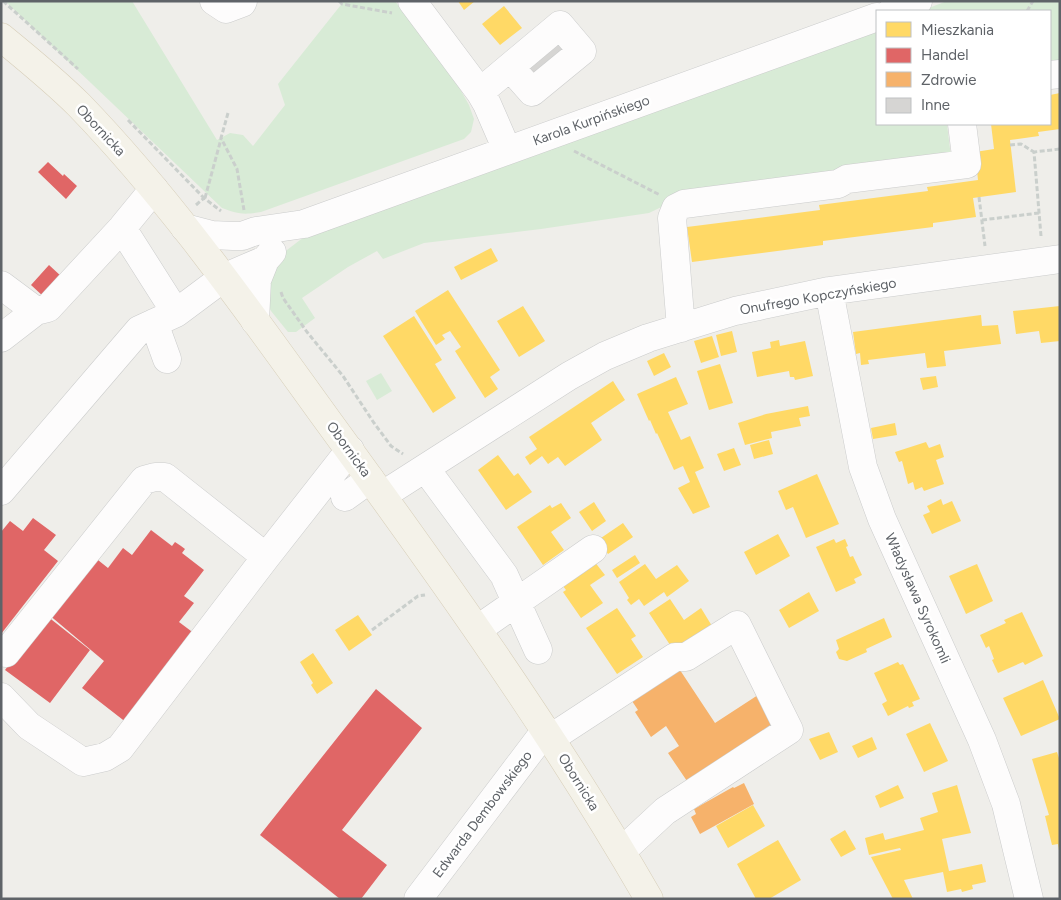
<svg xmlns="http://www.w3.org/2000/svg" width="1061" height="900" font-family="Figtree,sans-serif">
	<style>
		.green { fill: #d8ebd6 }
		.homes { fill: #ffd966 }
		.shops { fill: #e06666 }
		.health { fill: #f6b26b }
		.building { fill: #d6d5d3 }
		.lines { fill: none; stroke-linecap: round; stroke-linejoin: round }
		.minor-casing { stroke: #cbcccc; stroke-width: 29 }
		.major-casing { stroke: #d7ceb8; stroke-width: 29 }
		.path { stroke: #cacfcc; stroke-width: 3; stroke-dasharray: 5 2.5; stroke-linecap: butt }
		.minor { stroke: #fdfcfc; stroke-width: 28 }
		.major { stroke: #f4f2e9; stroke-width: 28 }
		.labels { text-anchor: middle; stroke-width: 5; stroke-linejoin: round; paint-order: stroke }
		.street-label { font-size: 14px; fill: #5f6368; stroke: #fff }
	</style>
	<rect width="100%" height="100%" fill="#efeeea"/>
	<path class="green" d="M5,1H132L217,140L230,133L243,135L253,146L285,105L278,84L344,1H395L455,80L469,105L474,119L471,132L464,139L261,212C243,215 238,214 222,208Z
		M947,1H1060V64L1050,65V11H921Z
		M877,28V124H947L951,157L682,197L649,213L541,229L424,243L383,259L377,251L348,267L302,298L315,318L296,332H288L271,311L266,301L265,291L278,259L287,250L304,237Z
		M381,373L392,391L377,400L366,381Z"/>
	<path class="homes" d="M458,1H475L464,10Z
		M504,6L522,28L500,45L482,24Z
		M1060,93V129L1038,132L1039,136L1010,140L1016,192L973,198L976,217L933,223V227L823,241V245L692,262L687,227L820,210L819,205L928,191L927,187L978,180L975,152L994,149L991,124H1050V95Z
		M491,248L498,261L461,280L454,267Z
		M448,290L500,370L490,377L498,389L485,398L455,351L461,347L450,331L442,335L445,339L436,345L415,311Z
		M523,306L545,341L519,357L497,321Z
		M1060,306V341L1041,343L1039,331L1016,334L1013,311Z
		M981,315L982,326L998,325L1001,344L944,351L946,366L927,368L925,353L868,360L869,364L861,365L860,353L856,354L853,332Z
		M414,316L442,360L435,364L456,398L433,413L383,336Z
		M732,331L737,352L721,356L716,335Z
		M712,336L719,357L701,363L694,341Z
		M779,340L780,346L805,341L813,376L795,380L794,377H790L789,371L757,377L752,352L771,348L770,342Z
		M664,353L671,367L654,376L647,361Z
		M720,364L733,403L709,410L697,371Z
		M936,376L938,387L923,390L920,378Z
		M676,377L688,404L668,412L681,440L690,436L704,468L695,472L710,507L693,514L678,488L690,482L683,466L674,470L657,433L656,434L650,420L649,421L637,394Z
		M613,381L625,400L591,423L602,440L565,466L558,457L548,464L542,456L530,465L525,457L537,449L529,437Z
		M808,406L810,416L799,418L801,426L771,432L772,438L745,445L738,423L766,414Z
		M895,423L897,435L873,439L871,428Z
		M769,440L773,454L754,459L750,445Z
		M926,442L929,448L940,444L944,457L936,460L944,484L924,491L922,487L915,490L913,482L908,484L902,461L899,462L895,452Z
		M734,448L741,465L724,471L717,454Z
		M498,455L514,476L518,473L532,492L506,510L478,470Z
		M817,474L839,524L806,538L793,507L786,510L778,491Z
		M941,499L943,505L952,501L961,521L932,534L923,515L930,512L927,506Z
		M594,502L606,521L592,531L579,512Z
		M561,503L571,518L551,532L564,550L543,565L517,527L550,505L552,508Z
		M623,523L633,537L608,554L598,540Z
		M778,534L790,556L756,575L744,552Z
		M834,539L836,543L845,539L848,546L846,547L850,557L853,556L862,575L854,579L856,583L836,592L816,547Z
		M635,555L640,563L617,578L612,570Z
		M594,561L605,575L590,585L603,603L581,618L563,592L566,590L559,581Z
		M645,564L656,579L677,565L689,581L667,597L664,592L644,606L639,599L631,605L627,600L629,598L619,582Z
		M977,564L993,601L966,614L949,576Z
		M809,592L819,611L789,628L779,610Z
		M670,599L684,620L701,608L712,626L674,651L649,613Z
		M617,608L636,636L631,639L643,657L617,674L586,628Z
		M1022,612L1043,656L1025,665L1023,662L998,673L992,660L994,659L989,646L986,648L980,635L1006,623L1004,620Z
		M358,615L372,635L349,651L335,630Z
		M884,618L892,637L866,649L867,652L847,661L839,659L836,652L839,649L836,640Z
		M313,653L333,683L317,694L311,685L313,683L300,662Z
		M898,662L900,665L903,664L920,699L912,702L914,706L909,708L908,706L888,716L882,704L887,701L874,673Z
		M1043,680L1060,719L1021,736L1003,698Z
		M930,723L948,761L924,772L906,734Z
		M829,732L838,752L820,760L809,739Z
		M872,737L877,749L858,758L852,746Z
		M1057,752L1060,761L1059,850L1058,844L1052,845L1045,816L1049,815L1032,759Z
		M898,785L904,798L880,808L875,796Z
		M957,785L971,833L942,839L949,871L982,864L986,882L972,885L973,889L962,892L961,889L947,892L943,872L904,880L913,899H893L871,857L901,850L900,848L869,855L865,838L883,833L885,840L924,830L920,818L938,812L932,793Z
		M753,805L765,826L728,848L716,826Z
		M845,830L856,849L841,857L830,839Z
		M778,840L801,880L769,899H756L737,864Z"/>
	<path class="shops" d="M48,162L63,176L64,174L77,186L66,199L38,172Z
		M49,265L62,277L44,297L31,285Z
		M33,518L56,535L44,550L58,561L1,634V532L10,521L23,531Z
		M151,530L172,546L175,542L181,546L185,549L182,553L204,570L184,596L194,603L179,622L195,634L127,723L82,688L104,661L48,614L93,556L108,568L123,548L132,555Z
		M47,616L90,650L50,703L5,670Z
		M376,689L422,728L342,830L387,865L361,899H340L260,835Z"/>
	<path class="health" d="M676,664L715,723L758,695L778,725L689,784L668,753L679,746L666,726L651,737L635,712L638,710L628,695Z
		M744,783L754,804L700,834L691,817L696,814L694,809L733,787L734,788Z"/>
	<path class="building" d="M555,35L570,54L533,84L518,66Z"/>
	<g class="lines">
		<defs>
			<path id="minor" d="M214,1L226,9L242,3L243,1
				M412,1L480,92L487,104L507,150
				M892,11L918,1
				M1050,75L1060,74
				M480,92L560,25L582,51L532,92L510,67
				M122,228L176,313
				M185,228L212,235L233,236H242L256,231L304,224L877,17
				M1,285L36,311
				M829,291L863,467L882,519L982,740L1006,804L1029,899
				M255,321L257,280L265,260L272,252
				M154,323L167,359
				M681,328L672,218L676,208L684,204L838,184L847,179L967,164L962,124
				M1,338L36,311L48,308L122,228L154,189
				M431,476L504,575L538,650
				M1,491L139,330L176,313L223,278L265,260
				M383,495L569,376L605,356L648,338L735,311L829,291L1060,259
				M345,497L370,479
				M478,629L593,549
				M6,653L144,480L155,477H165L266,557
				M1,697L29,726L83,762L105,757L120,748L266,557L350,450
				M551,738L675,657H686L737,625L789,730L665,811L622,851
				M418,899L546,730"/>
			<path id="major" d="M1,37C28,59 55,81 79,105C172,201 249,312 328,421C441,576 553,732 649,899"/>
		</defs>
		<use href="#minor" class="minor-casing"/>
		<use href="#major" class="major-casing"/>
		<path class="path" d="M3,1L78,69
			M339,1L342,4L392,13
			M1027,11L1033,1
			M228,113L221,138L237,169L244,210
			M128,120L204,198
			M1010,145L1021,144L1034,152
			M574,151L660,195
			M979,197L985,246
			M205,198L221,139
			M196,205L204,198L221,211
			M982,220L1039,213
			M1041,236L1034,152L1060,149
			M281,292L283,298L307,332L343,376L374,423L391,446L403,454
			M372,630L418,596L425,595"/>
		<use href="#minor" class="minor"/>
		<use href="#major" class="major"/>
	</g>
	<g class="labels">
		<g class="street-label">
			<text transform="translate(591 120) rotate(-20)" y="5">Karola Kurpińskiego</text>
			<text transform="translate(101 130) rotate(47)" y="5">Obornicka</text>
			<text transform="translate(818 296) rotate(-10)" y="5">Onufrego Kopczyńskiego</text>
			<text transform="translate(349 449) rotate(54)" y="5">Obornicka</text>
			<text transform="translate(918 598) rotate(66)" y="5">Władysława Syrokomli</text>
			<text transform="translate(579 782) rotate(58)" y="5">Obornicka</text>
			<text transform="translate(482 814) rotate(-53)" y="5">Edwarda Dembowskiego</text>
		</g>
	</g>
	<rect width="1061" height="900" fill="none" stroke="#5f6368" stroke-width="5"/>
	<rect x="876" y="10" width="175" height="115" fill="#ffffff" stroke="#bfc1c3"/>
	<rect x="886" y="22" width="25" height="15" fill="#ffd966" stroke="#bfc1c3"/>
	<text x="921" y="35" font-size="15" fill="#5f6368">Mieszkania</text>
	<rect x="886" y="48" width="25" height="15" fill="#e06666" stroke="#bfc1c3"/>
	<text x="921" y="60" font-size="15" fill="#5f6368">Handel</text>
	<rect x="886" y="72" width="25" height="15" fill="#f6b26b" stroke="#bfc1c3"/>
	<text x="921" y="85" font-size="15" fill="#5f6368">Zdrowie</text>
	<rect x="886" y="98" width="25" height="15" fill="#d6d5d3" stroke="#bfc1c3"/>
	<text x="921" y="110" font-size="15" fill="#5f6368">Inne</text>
</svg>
